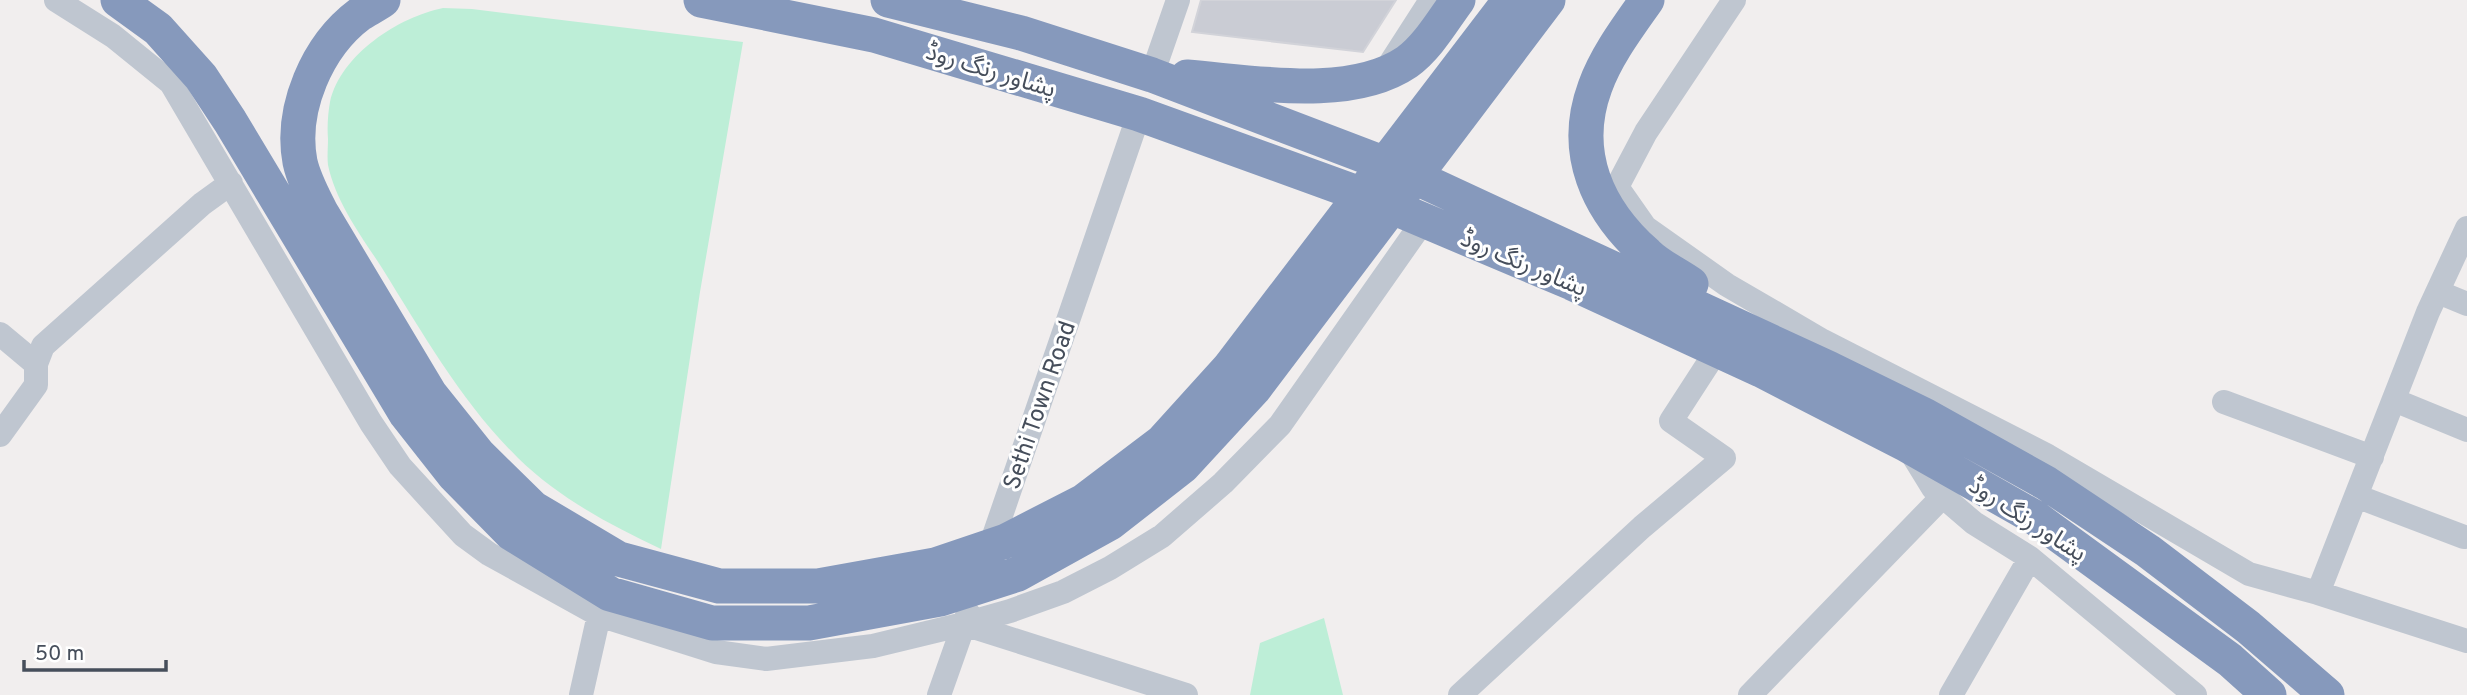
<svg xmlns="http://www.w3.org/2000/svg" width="2467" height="695" font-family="Overpass,'Noto Sans Arabic',sans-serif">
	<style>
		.green { fill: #bdeed7 }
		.building { fill: #caccd4; stroke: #d2d3d9; stroke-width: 2 }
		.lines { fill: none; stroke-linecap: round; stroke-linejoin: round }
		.minor { stroke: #bfc6d0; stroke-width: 24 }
		.highway { stroke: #8699bc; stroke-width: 35 }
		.labels { text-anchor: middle; stroke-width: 6; stroke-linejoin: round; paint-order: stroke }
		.street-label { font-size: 24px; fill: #464e5b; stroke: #fff }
	</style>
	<rect width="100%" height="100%" fill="#f1eeee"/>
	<path class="green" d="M443,8L472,9L743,42L700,292L661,549C610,525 559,498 518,458C463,404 423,334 382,268C362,237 336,203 328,165C327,157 328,147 328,139C327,127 328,113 330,102C341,54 399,17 443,8Z
		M1324,618L1343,695H1250L1260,643Z"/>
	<path class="building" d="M1201,0H1396L1363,52L1192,32Z"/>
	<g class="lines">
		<path class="minor" d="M56,0L113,36L171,83L371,423L400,466L463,535L489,554L599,615L716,652L766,659L873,646L964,624L1010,611L1063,592L1110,568L1162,536L1223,483L1280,425L1424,220
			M1734,0L1646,132L1617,187L1645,227L1727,285L1823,341L1827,358
			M1386,70L1431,0
			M1152,75L1178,0
			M2438,292L2467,304
			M0,334L36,364
			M1823,341L2048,456L2249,574L2318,593L2467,641
			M2394,400L2467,430
			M2224,402L2372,457
			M0,435L36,385V364L43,346L202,204L231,183
			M1909,449L1933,488L1974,523L2030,558L2195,695
			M2356,496L2464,537
			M987,556L1139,114
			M2318,593L2428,312L2467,228
			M964,624L1186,695
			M581,695L599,615
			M939,695L968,613
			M1460,695L1642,527L1724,458L1671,421L1717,350
			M1750,695L1943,496
			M1951,695L2030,558"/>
		<path class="highway" d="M118,0L158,29L201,77L230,121L406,414L454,475L511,533L610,594L712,623H809L940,599L1018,574L1110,523L1183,466L1254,389L1548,0
			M383,0C376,5 368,9 360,14C317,46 290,109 300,162C304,180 313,196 321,212L430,394L478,454L533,508L619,559L719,586H818L935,565L1006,541L1084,501L1162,442L1229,368L1510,0
			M701,0L874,35L1139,114L1371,198L1572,283L1761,370L1907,445L2034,517L2230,660L2269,695
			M888,0L1021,33L1152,75L1391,166L1830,369L1926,416L2046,483L2148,551L2248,627L2327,695
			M1647,0C1628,27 1606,56 1595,87C1571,152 1597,210 1647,254C1659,266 1677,274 1691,284
			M1187,77C1252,82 1350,101 1407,62C1428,47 1443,20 1458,0"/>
	</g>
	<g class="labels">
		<g class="street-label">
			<text transform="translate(991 70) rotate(17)" y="8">پشاور رنگ روڈ</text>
			<text transform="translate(1524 263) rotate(23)" y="8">پشاور رنگ روڈ</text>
			<text transform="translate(1039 405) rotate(-71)" y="8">Sethi Town Road</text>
			<text transform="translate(2028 519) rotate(33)" y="8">پشاور رنگ روڈ</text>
		</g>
	</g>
	<path d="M24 660v10h142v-10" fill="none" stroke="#464e5b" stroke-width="3.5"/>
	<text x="35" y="660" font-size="21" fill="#464e5b" stroke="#ffffff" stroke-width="5" paint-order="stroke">50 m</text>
</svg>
